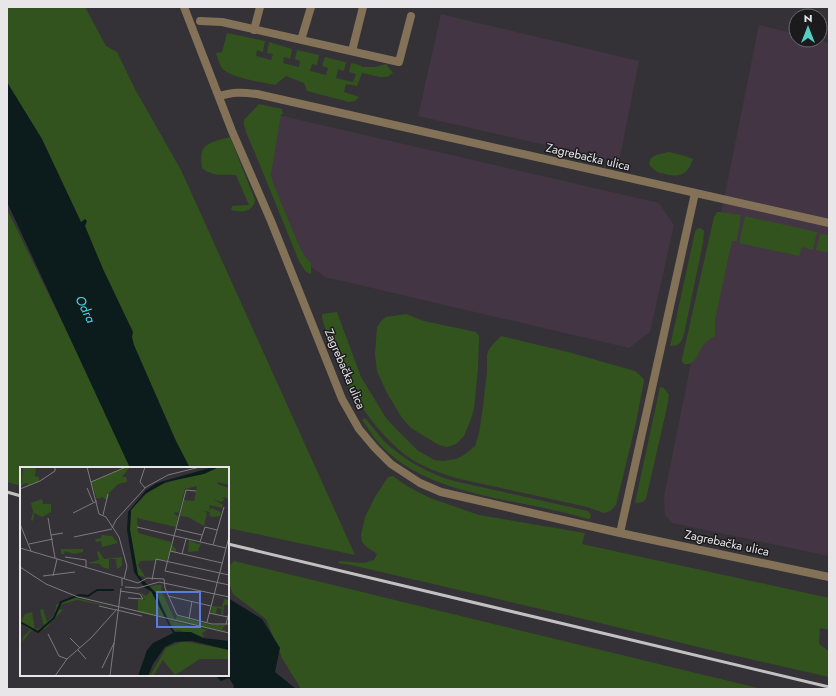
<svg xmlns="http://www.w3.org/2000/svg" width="836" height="696" font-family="Jost,sans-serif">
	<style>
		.commercial { fill: #433543 }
		.green { fill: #32531d }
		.water { fill: #0c1b1c }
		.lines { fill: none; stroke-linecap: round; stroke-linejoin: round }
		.street { stroke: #837257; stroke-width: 8 }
		.rail { stroke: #c2c0c3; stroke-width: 3 }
		.labels { text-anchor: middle; stroke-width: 3; stroke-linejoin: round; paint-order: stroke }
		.street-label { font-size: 12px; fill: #e8e6e9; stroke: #1b1a1c }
		.water-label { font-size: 13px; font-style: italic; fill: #37dde8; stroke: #1b1a1c }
		.inset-river { fill: none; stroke: #0c1b1c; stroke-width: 2 }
		.inset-road { fill: none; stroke: #7c7a7e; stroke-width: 1 }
		.view { fill: #5a7cdd; fill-opacity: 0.15; stroke: #5a7cdd; stroke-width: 2 }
		.inset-edge { fill: none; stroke: #e8e6e9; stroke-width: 2 }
	</style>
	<rect width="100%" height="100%" fill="#343236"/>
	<path class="commercial" d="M441,14L639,61L619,162L418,116Z
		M759,25L796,34V40H818L829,43V556L672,523L665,515L664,497Z
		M261,111L659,203L674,225L650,332L629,348L325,277L302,260L245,131Z"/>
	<path class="green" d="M7,7H85L106,46L117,52L136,91L181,170L355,555L228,528V468H183L7,90Z
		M227,33L265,41L263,52L257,50L256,56L271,60L273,54L267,53L269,42L292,49L290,59L284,57L283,63L299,67L300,61L295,59L297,50L319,55L317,65L312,64L310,71L326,75L328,68L322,66L325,57L345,62H346L344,71L338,69L336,78L353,82L356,74L349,72L351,63L360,65L362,67H375L386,64L393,73L387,77H380L362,73L357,86L346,84L344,92L359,97L355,101L349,102L311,92L307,91L304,83L286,76L275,85C265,83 227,77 222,68C219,64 218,58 216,53L222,52Z
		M259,104L282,109L283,114H281L271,174L273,183L300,248L306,258L311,263V274L306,272L299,261L244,126V120Z
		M230,137L255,200C253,212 242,213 231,210L232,206L249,205L236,175C222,174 213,177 202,168C198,143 209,143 230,137Z
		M669,152L685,156L693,159C688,174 680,178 665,174C662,173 659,173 656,171C653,169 651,167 649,164L651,158L656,155Z
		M7,209L44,285L134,468H21V486L7,482Z
		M717,212H720L741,215L737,241H732L715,320V336C710,339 705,342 702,347C696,355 697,365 684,364L682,362V359L714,217Z
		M745,216L817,232L813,250L802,247L799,256L739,243Z
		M699,228L702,229L704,231L703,243L684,334C681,342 681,346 670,346L695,232L697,229Z
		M820,234L829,235V253L816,250Z
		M337,312L361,377L386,418L401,434L417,450L434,460L443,461L456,459L464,455L475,446L479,433L483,407L487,372V355L489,349L495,342L501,336L568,352L635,371L643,378L644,381L635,427L616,505L610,511L604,513L587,507L460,479C441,474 420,466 404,454C380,434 360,408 346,379C337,361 330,341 323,322L322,316V314Z
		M406,314L424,321L476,332L479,336L478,369L474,409L471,419L464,436L456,444L447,447L439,445L411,428L402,418L387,393L377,371L375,354L377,327L382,320L386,317Z
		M660,387L664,388L669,395L667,407L646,499L643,502L635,503Z
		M365,418C371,425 377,433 383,440C401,458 429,474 454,481L588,511L591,515L590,519H588C521,498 424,498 376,440C371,434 367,426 362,420Z
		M393,476L407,486L430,498L479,515L585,533L582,544L829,598V630L820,628L819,644L829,651V677L715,651L571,616L351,565L338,563L340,561L364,563L374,560L377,554L368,548L362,542L361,535L365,517L375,497L388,477Z
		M234,561L762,689H301L282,658L266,619L233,594L228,580V567Z"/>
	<path class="water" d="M7,82L42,139L81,222L85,219L87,221L85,226L103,269L133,332L132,337L134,345L176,441L190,468H130L7,202Z
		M228,598L262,619L280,648L275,672L296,689H233L234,686L229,678L221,681L215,675H228Z"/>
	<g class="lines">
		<path class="street" d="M184,7L232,131L271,221L342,399L359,429L375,448L391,464L420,483L441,492L519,510L620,533L829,577
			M200,21L222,22L399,62L411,16
			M254,30L260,7
			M301,40L311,7
			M352,51L363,7
			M219,96C234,92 241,92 257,94L829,223
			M620,533L695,193"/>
		<path class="rail" d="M7,492L21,496
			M228,544L829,687"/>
	</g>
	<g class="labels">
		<g class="street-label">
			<text transform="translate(588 157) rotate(13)" y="4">Zagrebačka ulica</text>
			<text transform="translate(345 369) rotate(67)" y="4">Zagrebačka ulica</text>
			<text transform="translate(727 543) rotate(12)" y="4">Zagrebačka ulica</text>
		</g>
		<g class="water-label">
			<text transform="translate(86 309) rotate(63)" y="5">Odra</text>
		</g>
	</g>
	<g transform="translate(20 467)">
		<rect width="209" height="209" fill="#343236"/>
		<path d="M3,0H16L15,9L19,10V14L8,19V16L3,17L1,20ZM107,0H110L102,10H106L107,15L98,17L89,26L87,33L82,30L77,32L71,15ZM199,0H209V18L198,15L197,17L209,21V32L203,30L204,33L201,35L193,32L203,38L202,41L190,38L189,44L191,41L201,45L200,49L193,50L189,49L190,45L183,44L187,46L184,59L168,50L160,49L164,33L174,34L177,19L165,22L159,46L155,45L154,47L158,49L156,60L117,51L118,66L151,75V78L156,82V85L150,84L147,93L120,94L118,98L126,111L118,108L110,63L111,43L133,20ZM22,32L23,37H31V45L22,50L14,46L13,54L11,53L13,45L11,36ZM82,68L92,69L98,76L82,80L81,74L76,75L75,72L81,71ZM169,73L178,77L181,76L178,84L168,85ZM41,82H63V85L54,87L45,84L44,87H41ZM79,84L84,92L102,90V99L97,102L96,92H89V102L82,100L80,97L67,96L79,93L77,85ZM136,118H142L141,123L155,153L157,149L192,158H206L202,162L209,165L184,160V159L183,160L154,153L148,151L130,120ZM131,124L136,132L145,151L118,144V133H125L120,125L126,129ZM195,129L209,133V138H204L203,148L201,147L202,142L197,141L196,146L199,147L191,146L192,139L202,140L204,132ZM52,130L96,141L57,133L42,137L38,141V143L43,142L41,145L25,162L11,164L1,176L4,169L0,172L10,163L0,156L5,147L12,145L15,163L24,159L20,143L23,142L27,155L35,147L36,138ZM149,153L187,163L182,166L184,170L158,163L155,164ZM163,174L209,183V192H180L155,208L143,193L133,209H130L146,181Z" fill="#32531d"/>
		<path d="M193,0H199L184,7L146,15L125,27L111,43L110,63L118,108L136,126L152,162L155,165H171L183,171L209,174V183L172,174L155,175L145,180L133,197L128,209H118L127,183L133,176L153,166L131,124L125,121L114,105L107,63L108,45L126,23L137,16Z" fill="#0c1b1c"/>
		<path class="inset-river" d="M0,155L18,165L34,151L41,135L59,128L68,129L77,123H94"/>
		<path class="inset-road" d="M67,0L79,47L86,50L99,70L107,99L104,112M71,15L106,0M67,21L73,35M125,21L120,15L125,0M0,22L20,14L35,4V0M176,24L166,23L145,104L209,118M53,46L77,34M83,48L88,27M28,51L35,91M0,57L11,84M117,60L206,81M92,61L96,53L126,20L148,8L180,0M156,62L182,68M31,68L43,66M54,70L92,62M180,75L185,60L197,63M9,77L33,72M193,78L204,40M0,81L102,111V119M150,84L202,96M162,87L166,72M45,90L66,93V100M0,100L26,117L58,130L209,166M23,109L55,105M33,109L37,92M102,111L118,116L127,111L144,112L145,121L157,148L192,157H209M132,113L136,92L209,108M105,120L118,121L139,115L209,130M100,124L120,127L123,132L108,131M148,129L191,139M79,139L96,143M97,143L122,149M189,146L208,150M169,152L172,134M187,155L209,70M206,157L209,145M28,167L39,189L47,192M50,171L60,181M58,183L66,192M82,201L94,176M35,209L47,192L71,171L97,142M90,209L101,121"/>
		<path class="view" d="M137,125H180V160H137Z"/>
		<rect width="209" height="209" class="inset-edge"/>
	</g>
	<rect width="836" height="696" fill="none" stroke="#e8e6e9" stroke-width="16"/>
	<g transform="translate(808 28)"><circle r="19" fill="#1b1a1c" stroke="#6d6c6e"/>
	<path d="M0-3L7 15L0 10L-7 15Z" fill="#57cec1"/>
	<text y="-6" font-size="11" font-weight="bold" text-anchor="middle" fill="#e8e6e9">N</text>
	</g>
</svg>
